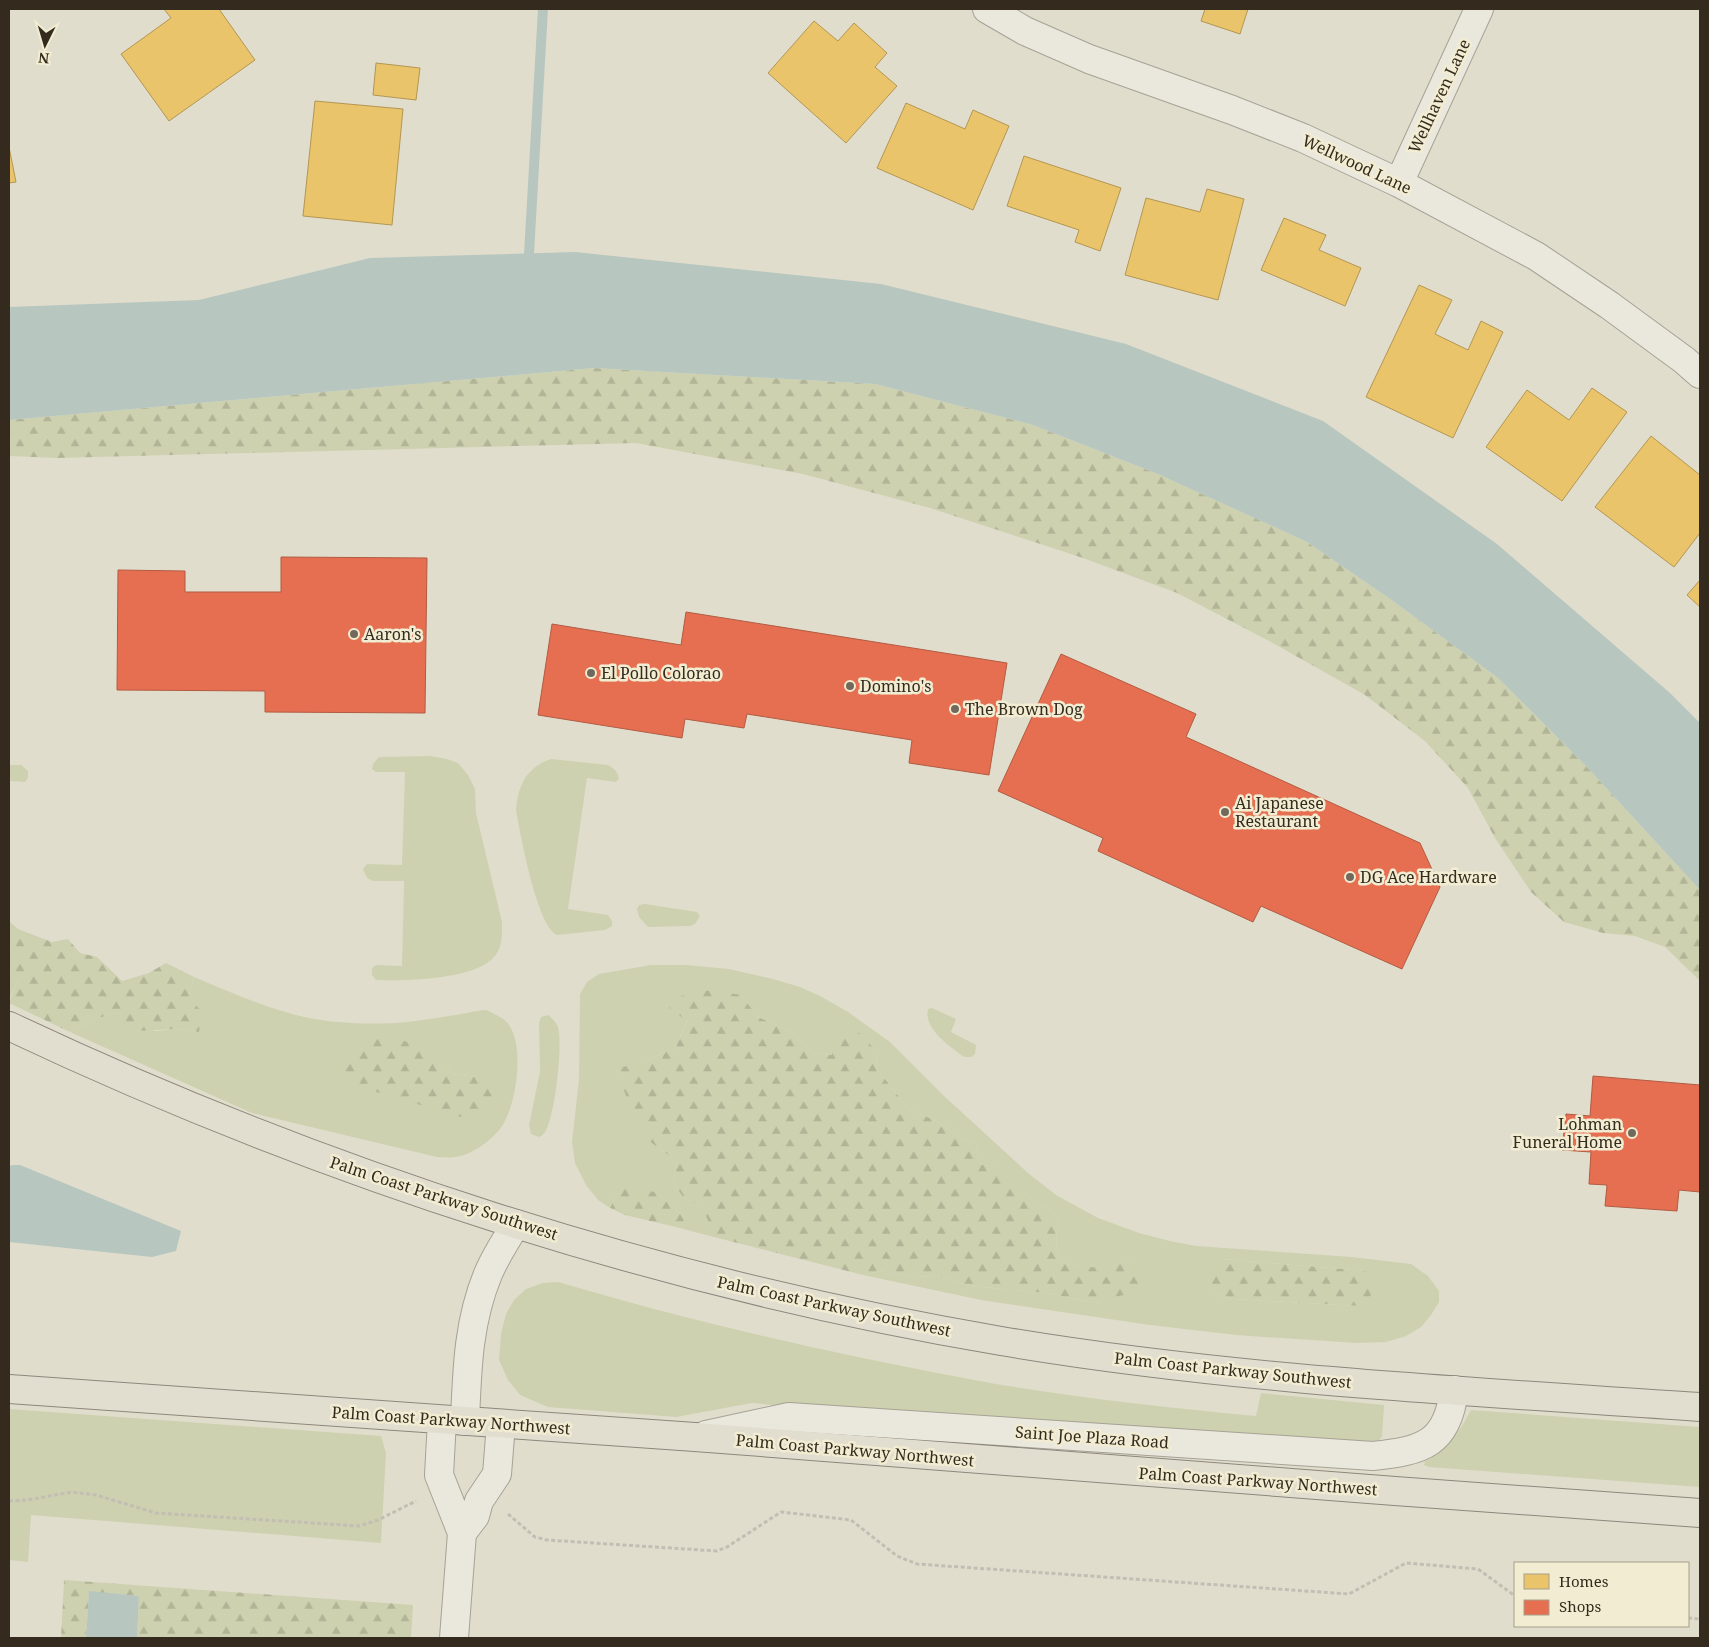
<svg xmlns="http://www.w3.org/2000/svg" width="1709" height="1647" font-family="'Noto Serif',serif">
	<style>
		.green { fill: #cdd1af; fill-rule: evenodd }
		.forest { fill: url(#forest-firs) }
		.water { fill: #b7c7bf }
		.homes { fill: #e9c46a; stroke: #b39653 }
		.shops { fill: #e76f51; stroke: #b15b42 }
		.lines { fill: none; stroke-linecap: round; stroke-linejoin: round }
		.stream { stroke: #b7c7bf; stroke-width: 10 }
		.minor-casing { stroke: #a6a295; stroke-width: 30 }
		.primary-casing { stroke: #8c877c; stroke-width: 30 }
		.path { stroke: #c2beb4; stroke-width: 3; stroke-dasharray: 4 2.5; stroke-linecap: butt }
		.minor { stroke: #eae7dd; stroke-width: 28 }
		.primary { stroke: #e1decf; stroke-width: 28 }
		.poi-dot { fill: #71695b; stroke: #f2edd2; stroke-width: 2 }
		.labels { text-anchor: middle; stroke-width: 5; stroke-linejoin: round; paint-order: stroke }
		.street-label { font-size: 16px; fill: #342b1e; stroke: #f2edd2 }
		.poi-label { font-size: 16px; fill: #342b1e; stroke: #f2edd2; text-anchor: start }
	</style>
	<defs>
		<pattern id="forest-firs" width="22" height="20" patternUnits="userSpaceOnUse" patternTransform="scale(1.25)"><rect width="22" height="20" fill="#cdd1af"/><path d="M5 1l3.5 6h-7zM16 11l3.5 6h-7z" fill="#b1b496"/></pattern>
	</defs>
	<rect width="100%" height="100%" fill="#e1ddcc"/>
	<path class="green" d="M430,756L447,759L458,763L468,775L475,789L476,813L502,922C502,933 503,946 495,956C475,980 406,981 376,980L372,975V968L376,965L402,966L404,881H373L367,878L363,869L367,864L402,865L405,772H376L372,769L373,764L379,757Z
		M551,759L608,765C615,769 618,772 619,779L616,782L587,778L568,909L608,915L612,921V926L605,930L557,935C537,927 520,833 516,810C518,785 527,767 551,759Z
		M9,765H21L28,771V778L25,782L9,781Z
		M645,904L697,912L700,916L695,924L690,926L648,927L639,917L637,909L639,905Z
		M651,965H687L729,969L773,979L800,987L820,996L848,1012L890,1042L944,1096L1028,1173L1056,1195L1098,1218L1139,1233L1170,1241L1196,1246L1352,1257L1411,1264L1428,1276L1439,1291V1302L1431,1315L1421,1327L1406,1336L1386,1342L1357,1343L1236,1335L1150,1325L981,1300L863,1275L879,1271L916,1277L937,1276L970,1286L1047,1293L1095,1303L1111,1298L1132,1261C1105,1269 1089,1270 1062,1263L1056,1248L1058,1216L1021,1192L995,1167L980,1164L976,1143L961,1139L942,1124L908,1108L877,1069L876,1051L832,1055L811,1053L807,1046L787,1030L758,1017L741,995L687,1020L676,1047L648,1060L616,1070L649,1141L667,1154L677,1163L673,1182L683,1197L701,1206L709,1220L706,1235L680,1228L685,1218L674,1207L654,1192L617,1194L610,1208L598,1200L586,1185L575,1163L572,1142L579,1079L580,994L587,982L599,974ZM1223,1259L1365,1271L1371,1281L1360,1306L1233,1299L1214,1294Z
		M194,977C240,996 288,1019 339,1022C362,1024 384,1024 407,1022C427,1020 447,1016 467,1013C473,1012 481,1010 486,1010C490,1011 496,1015 500,1017C529,1031 517,1108 500,1129C489,1142 473,1154 456,1157C450,1158 443,1157 437,1157L252,1113L70,1032L95,1019L115,1013L155,1031L178,1029L199,1032L188,999ZM445,1062L453,1074L477,1077L461,1116Z
		M9,978L17,982L9,1000Z
		M932,1008L956,1019L951,1032L976,1045L975,1054L971,1057H964C951,1047 923,1029 928,1009Z
		M548,1015C552,1018 556,1022 558,1027C563,1045 555,1117 545,1132C545,1133 540,1137 539,1137L531,1134L529,1125L540,1072L539,1024L541,1017Z
		M558,1282C601,1294 645,1307 689,1318C783,1342 878,1362 974,1380C1067,1397 1162,1407 1256,1416L1261,1393L1384,1405L1382,1436L1379,1441H1373L1370,1444L820,1409L752,1403L676,1417L548,1407L520,1395L508,1380L499,1360L501,1334L506,1314L514,1300L526,1289L543,1283Z
		M9,1409L381,1436L386,1453L381,1543L31,1515L28,1562L9,1560Z
		M1471,1410L1700,1427V1487L1429,1467L1424,1465L1425,1461C1449,1448 1458,1434 1471,1410Z"/>
	<path class="forest" d="M594,368L875,384L1033,425L1158,474L1307,542L1393,601L1498,678L1584,764L1700,890V981L1665,947L1635,936L1603,933L1564,922L1531,892L1495,838L1468,788L1425,741L1365,695L1271,642L1177,593L1083,558L930,508L803,474L636,443L57,458L9,456V420Z
		M9,921L18,929L52,942L68,939L80,953L97,957L122,981L149,973L166,963L194,977L188,999L202,1011L199,1032L178,1029L134,1031L115,1013L95,1019L70,1032L9,1003L17,982L9,978Z
		M711,990L741,995L758,1017L787,1030L807,1046L811,1053L832,1055L834,1040L860,1033L876,1051L877,1069L908,1108L942,1124L961,1139L976,1143L980,1164L995,1167L1015,1177L1021,1192L1058,1216L1056,1248L1062,1263C1089,1270 1105,1268 1132,1261L1142,1268L1141,1281L1134,1292L1095,1303L1047,1293L970,1286L937,1276L916,1277L879,1271L863,1275L706,1235L708,1220L701,1206L683,1197L673,1182L677,1163L667,1154L649,1141L631,1109L616,1069L648,1060L676,1047L687,1021L669,1008L676,997Z
		M385,1036L427,1047L445,1062L453,1074L477,1077L489,1085L492,1095L488,1105L461,1117L346,1083L344,1061L355,1044Z
		M628,1185L654,1192L674,1207L685,1218L680,1228L625,1215L610,1208L617,1194Z
		M1222,1259L1366,1271L1371,1281V1295L1360,1306L1233,1299L1214,1294L1208,1281V1268Z
		M64,1580L413,1605L411,1638H137L139,1596L89,1592L86,1638H61Z"/>
	<path class="water" d="M575,252L881,284L1126,344L1323,421L1497,544L1670,693L1700,723V890L1584,764L1498,678L1393,601L1307,542L1158,474L1033,425L875,384L594,368L9,420V307L199,300L370,258Z
		M13,1165H20L181,1231L176,1251L152,1257L9,1242V1166Z
		M89,1591L139,1596L137,1638H86Z"/>
	<path class="homes" d="M164,9H219L255,60L169,121L121,54L171,18Z
		M1205,9H1248L1240,34L1201,21Z
		M814,21L838,41L854,23L887,53L875,67L897,86L846,143L768,73Z
		M376,63L420,68L416,100L373,95Z
		M315,101L403,109L392,225L303,216Z
		M906,103L965,129L973,110L1009,126L973,210L877,168Z
		M9,147L16,182L9,183Z
		M1024,156L1121,188L1100,251L1075,242L1079,230L1007,206Z
		M1207,189L1244,199L1218,300L1125,275L1146,198L1200,212Z
		M1284,218L1326,235L1319,250L1361,268L1345,306L1261,270Z
		M1419,285L1452,300L1435,334L1468,350L1481,321L1503,332L1453,438L1366,397Z
		M1592,388L1627,412L1562,501L1486,447L1527,390L1569,420Z
		M1651,436L1700,475V533L1674,567L1595,507Z
		M1700,580V607L1687,595Z"/>
	<path class="shops" d="M281,557L427,558L425,713L265,712V691L117,690L118,570L185,571V592H281Z
		M686,612L1007,663L989,775L909,763L912,740L747,714L744,728L685,719L682,738L538,715L552,624L681,645Z
		M1061,654L1196,714L1186,737L1420,843L1440,887L1402,969L1261,906L1253,922L1098,851L1103,838L998,791Z
		M1593,1076L1700,1085V1192L1679,1190L1677,1211L1605,1206L1607,1185L1589,1184L1591,1152L1562,1150L1566,1114L1590,1116Z"/>
	<g class="lines">
		<path class="stream" d="M529,254L543,9"/>
		<defs>
			<path id="minor" d="M987,9L1025,31L1089,59L1232,110L1303,138L1399,183L1536,256L1609,305L1684,360L1700,374
				M1399,183L1479,9
				M442,1420L439,1475L462,1533L454,1638
				M465,1421C467,1371 468,1322 488,1274C495,1257 506,1240 516,1224
				M706,1435L789,1417L1373,1456C1422,1451 1448,1444 1454,1390
				M462,1533L475,1516L479,1501L497,1474L501,1424"/>
			<path id="primary" d="M9,1026C322,1174 660,1283 1001,1341C1232,1380 1467,1391 1700,1407
				M9,1389L695,1437L1395,1491L1700,1513"/>
		</defs>
		<use href="#minor" class="minor-casing"/>
		<use href="#primary" class="primary-casing"/>
		<path class="path" d="M9,1501L27,1500L72,1492L96,1495L156,1513L359,1526L378,1520L416,1501
			M508,1514L535,1537L547,1540L717,1551L727,1547L781,1512L851,1520L897,1556L917,1564L1349,1594L1406,1563L1478,1569L1515,1596
			M1688,1618L1700,1619"/>
		<use href="#minor" class="minor"/>
		<use href="#primary" class="primary"/>
	</g>
	<g class="poi-dot">
		<circle cx="354" cy="634" r="5"/>
		<circle cx="591" cy="673" r="5"/>
		<circle cx="850" cy="686" r="5"/>
		<circle cx="955" cy="709" r="5"/>
		<circle cx="1225" cy="812" r="5"/>
		<circle cx="1350" cy="877" r="5"/>
		<circle cx="1632" cy="1133" r="5"/>
	</g>
	<g class="labels">
		<g class="street-label">
			<text transform="translate(1439 96) rotate(-65)" y="6">Wellhaven Lane</text>
			<text transform="translate(1357 164) rotate(25)" y="6">Wellwood Lane</text>
			<text transform="translate(444 1198) rotate(18)" y="6">Palm Coast Parkway Southwest</text>
			<text transform="translate(834 1306) rotate(12)" y="6">Palm Coast Parkway Southwest</text>
			<text transform="translate(1233 1370) rotate(6)" y="6">Palm Coast Parkway Southwest</text>
			<text transform="translate(451 1420) rotate(4)" y="6">Palm Coast Parkway Northwest</text>
			<text transform="translate(1092 1437) rotate(4)" y="6">Saint Joe Plaza Road</text>
			<text transform="translate(855 1450) rotate(5)" y="6">Palm Coast Parkway Northwest</text>
			<text transform="translate(1258 1481) rotate(4)" y="6">Palm Coast Parkway Northwest</text>
		</g>
		<g class="poi-label">
			<text x="364" y="640">Aaron's</text>
			<text x="601" y="679">El Pollo Colorao</text>
			<text x="860" y="692">Domino's</text>
			<text x="965" y="715">The Brown Dog</text>
			<text x="1235" y="809">Ai Japanese<tspan x="1235" dy="18">Restaurant</tspan></text>
			<text x="1360" y="883">DG Ace Hardware</text>
			<text x="1622" y="1130" text-anchor="end">Lohman<tspan x="1622" dy="18">Funeral Home</tspan></text>
		</g>
	</g>
	<rect width="1709" height="1647" fill="none" stroke="#342b1e" stroke-width="20"/>
	<rect x="1514" y="1562" width="175" height="65" fill="#f2edd2" stroke="#a69f8a"/>
	<rect x="1524" y="1574" width="25" height="15" fill="#e9c46a" stroke="#a69f8a"/>
	<text x="1559" y="1587" font-size="15" fill="#342b1e">Homes</text>
	<rect x="1524" y="1600" width="25" height="15" fill="#e76f51" stroke="#a69f8a"/>
	<text x="1559" y="1612" font-size="15" fill="#342b1e">Shops</text>
	<g transform="translate(45 45) rotate(185)" stroke="#f2edd2" stroke-width="4" paint-order="stroke">
	<path d="M0-4L9 19L0 12L-9 19Z" fill="#342b1e"/>
	<text y="-8" font-size="14" font-weight="bold" text-anchor="middle" fill="#342b1e">N</text>
	</g>
</svg>
